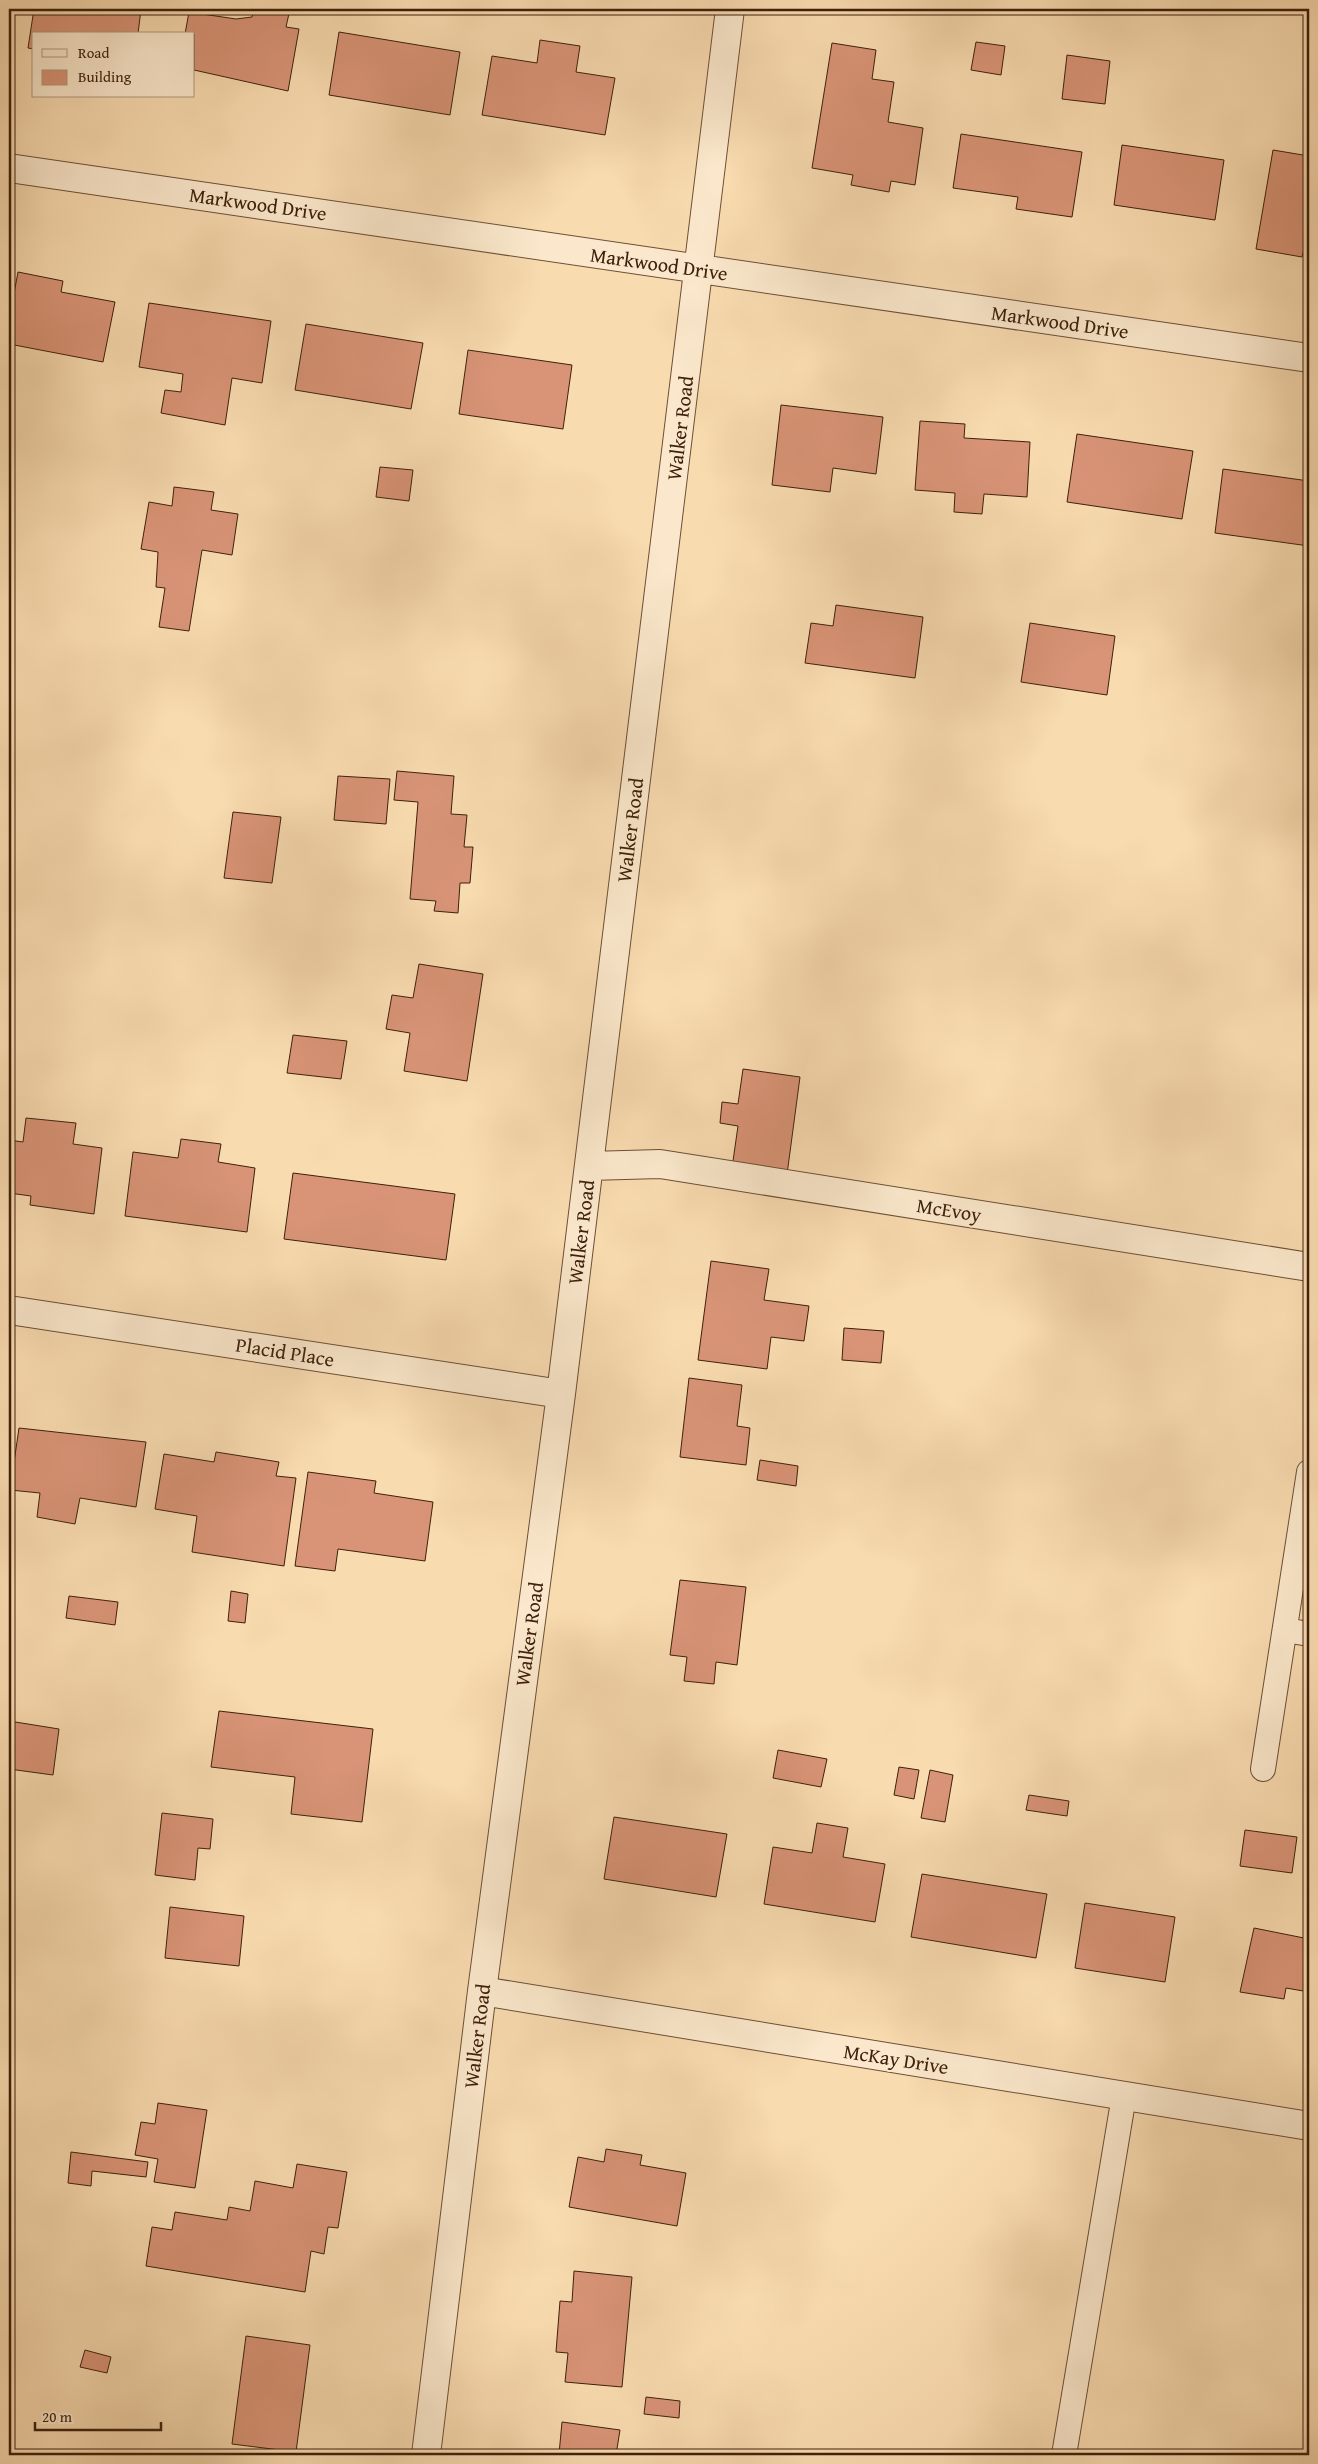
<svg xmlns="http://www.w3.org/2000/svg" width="1318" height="2464" font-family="'Gentium Book Plus',serif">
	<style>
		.building { fill: #d99477; stroke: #3e200c }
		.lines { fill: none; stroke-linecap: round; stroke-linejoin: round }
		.lane-casing { stroke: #6d4f35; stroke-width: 26 }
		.street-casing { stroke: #6d4f35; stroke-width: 30 }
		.lane { stroke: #fbe8cc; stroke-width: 24 }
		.street { stroke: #fbe8cc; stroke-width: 28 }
		.labels { text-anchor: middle; stroke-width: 4; stroke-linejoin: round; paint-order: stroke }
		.street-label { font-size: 20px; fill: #3e200c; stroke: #fbe8cc }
	</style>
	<rect width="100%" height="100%" fill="#f9dbb0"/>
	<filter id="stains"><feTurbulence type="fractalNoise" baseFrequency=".004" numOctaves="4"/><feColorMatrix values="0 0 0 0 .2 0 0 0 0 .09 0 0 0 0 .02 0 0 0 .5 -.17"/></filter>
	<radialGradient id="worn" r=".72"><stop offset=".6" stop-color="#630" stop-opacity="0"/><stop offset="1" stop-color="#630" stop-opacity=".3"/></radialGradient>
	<path class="building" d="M34,9H141L138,34H34V49L28,48Z
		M254,9H290L286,27L299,29L288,91L194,70V34H185L189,12L236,19L252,17Z
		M339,32L460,52L450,115L329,95Z
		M540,40L580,46L576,72L615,78L605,135L482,115L492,56L537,63Z
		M976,42L1005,46L1001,75L971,70Z
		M832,43L876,50L872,79L894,82L888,122L923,128L915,185L891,181L889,192L851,185L853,175L812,168Z
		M1067,55L1110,61L1105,104L1062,99Z
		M961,134L1082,152L1072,217L1016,209L1018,197L953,188Z
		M1122,145L1224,160L1215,220L1114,205Z
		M1273,150L1309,156V246L1305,245L1302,257L1256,249Z
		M18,272L63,281L61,292L115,302L103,362L9,344V320Z
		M149,303L271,321L262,383L232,378L225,425L161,413L165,390L181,392L183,374L139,367Z
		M306,324L423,343L411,409L295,390Z
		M468,350L572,365L563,429L459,414Z
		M781,405L883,417L876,474L833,468L830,492L772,485Z
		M920,421L965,424L964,438L1030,442L1027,497L984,494L982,514L954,512L955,493L915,490Z
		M1077,434L1193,451L1182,519L1067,502Z
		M380,467L413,470L409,501L376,497Z
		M1223,469L1309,481V546L1215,533Z
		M174,487L214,492L211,510L238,514L232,555L202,550L189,631L159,627L165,588L156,587L158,552L141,549L149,502L172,506Z
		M836,605L923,617L915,678L805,663L811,623L833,626Z
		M1030,623L1115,636L1107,695L1021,682Z
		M397,771L454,776L451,814L467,815L464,847H473L470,883H460L458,913L434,911L436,901L410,899L418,802L394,800Z
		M338,776L390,779L386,824L334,820Z
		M233,812L281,817L272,883L224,878Z
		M419,964L483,974L467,1081L404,1071L410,1033L386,1029L392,995L413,998Z
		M293,1035L347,1041L341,1079L287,1073Z
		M743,1069L800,1077L786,1182L731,1175L738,1126L720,1123L722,1102L738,1104Z
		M26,1118L76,1123L73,1144L102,1148L94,1214L30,1205L31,1196L9,1193V1140L23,1142Z
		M181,1139L221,1144L218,1162L255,1168L247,1232L125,1216L133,1152L178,1158Z
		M293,1173L455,1194L446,1260L284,1239Z
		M711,1261L769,1269L764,1300L809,1306L804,1341L771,1337L767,1369L698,1360Z
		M844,1328L884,1331L881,1363L842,1360Z
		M689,1378L742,1385L737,1426L750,1428L746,1465L680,1457Z
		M19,1428L146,1442L136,1507L80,1498L75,1524L37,1517L40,1493L10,1490Z
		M216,1452L279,1462L276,1476L296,1478L284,1566L192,1552L197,1516L155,1509L164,1454L214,1462Z
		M760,1460L798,1466L796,1486L757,1480Z
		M308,1472L376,1481L374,1493L433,1502L425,1561L338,1549L335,1571L295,1566Z
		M680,1580L746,1587L737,1665L716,1662L714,1684L684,1681L687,1657L670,1655Z
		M231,1591L248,1594L245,1623L228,1621Z
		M69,1596L118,1602L115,1625L66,1618Z
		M219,1711L373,1729L362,1822L291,1814L295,1777L211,1767Z
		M9,1721L59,1729L53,1775L9,1769Z
		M778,1750L827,1759L821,1787L773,1778Z
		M899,1767L919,1770L914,1799L894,1795Z
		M930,1770L953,1775L945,1822L921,1818Z
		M1029,1795L1069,1801L1067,1816L1026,1810Z
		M162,1813L213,1819L210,1849L198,1848L195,1880L155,1875Z
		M614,1817L727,1834L716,1897L604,1879Z
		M817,1823L848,1828L843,1857L885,1864L875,1922L764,1904L773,1847L812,1853Z
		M1245,1830L1297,1837L1292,1873L1240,1866Z
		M922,1874L1047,1894L1036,1958L911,1937Z
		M1085,1903L1175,1917L1165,1982L1075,1968Z
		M170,1907L244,1916L239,1966L165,1958Z
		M1254,1928L1309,1939V1992L1286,1988L1284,1999L1240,1992Z
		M158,2103L207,2110L195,2188L154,2182L158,2159L135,2155L141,2122L155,2124Z
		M606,2149L642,2155L640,2165L686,2173L677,2226L569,2207L578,2157L604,2162Z
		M71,2152L148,2162L146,2177L92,2171L91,2186L68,2183Z
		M297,2164L347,2172L338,2228L328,2227L324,2254L311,2251L305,2292L146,2266L152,2227L172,2230L175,2212L227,2220L229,2207L250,2211L255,2181L293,2188Z
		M574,2271L632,2277L622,2387L565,2382L568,2353L556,2352L560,2301L572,2302Z
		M246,2336L310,2345L296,2452L232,2444Z
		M85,2350L111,2357L107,2373L80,2367Z
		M646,2397L680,2401L679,2418L644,2414Z
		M562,2422L620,2430L616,2455H545V2452L559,2454Z"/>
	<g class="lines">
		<defs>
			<path id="lane" d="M1285,1630L1309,1634
				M1263,1769L1309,1472
				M1064,2455L1124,2096"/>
			<path id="street" d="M9,168L1309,358
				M589,1166L660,1164L1309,1267
				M9,1310L561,1394
				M482,1991L1309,2126
				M426,2455L482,1991L561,1394L730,9"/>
		</defs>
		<use href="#lane" class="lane-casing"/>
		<use href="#street" class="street-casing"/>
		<use href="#lane" class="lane"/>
		<use href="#street" class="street"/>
	</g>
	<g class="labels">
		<g class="street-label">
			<text transform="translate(258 204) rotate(8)" y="7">Markwood Drive</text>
			<text transform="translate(659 264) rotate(8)" y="7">Markwood Drive</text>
			<text transform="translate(1060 322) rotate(8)" y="7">Markwood Drive</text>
			<text transform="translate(680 428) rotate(-83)" y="7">Walker Road</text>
			<text transform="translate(630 830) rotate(-83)" y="7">Walker Road</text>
			<text transform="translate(949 1210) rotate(9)" y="7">McEvoy</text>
			<text transform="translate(581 1232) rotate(-83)" y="7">Walker Road</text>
			<text transform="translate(285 1352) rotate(9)" y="7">Placid Place</text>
			<text transform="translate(529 1634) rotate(-82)" y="7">Walker Road</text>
			<text transform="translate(477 2036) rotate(-83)" y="7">Walker Road</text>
			<text transform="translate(896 2059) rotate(9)" y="7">McKay Drive</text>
		</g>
	</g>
	<rect width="1318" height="2464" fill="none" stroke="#f9dbb0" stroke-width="30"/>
	<rect x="10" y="10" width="1298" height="2444" fill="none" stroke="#3e200c" stroke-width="2.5"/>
	<rect x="15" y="15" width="1288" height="2434" fill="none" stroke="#3e200c"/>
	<rect x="32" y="32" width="162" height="65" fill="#fbe8cc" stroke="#af987f"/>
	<rect x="42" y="49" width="25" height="8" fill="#fbe8cc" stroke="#af987f"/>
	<text x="78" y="58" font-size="15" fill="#3e200c">Road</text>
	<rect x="42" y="70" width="25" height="15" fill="#d99477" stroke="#af987f"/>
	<text x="78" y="82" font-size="15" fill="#3e200c">Building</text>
	<path d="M35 2422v8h126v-8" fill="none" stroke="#3e200c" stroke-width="2.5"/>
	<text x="42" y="2422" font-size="15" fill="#3e200c" stroke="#fbe8cc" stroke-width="4" paint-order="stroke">20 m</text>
	<rect width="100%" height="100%" filter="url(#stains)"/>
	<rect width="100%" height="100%" fill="url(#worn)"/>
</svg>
